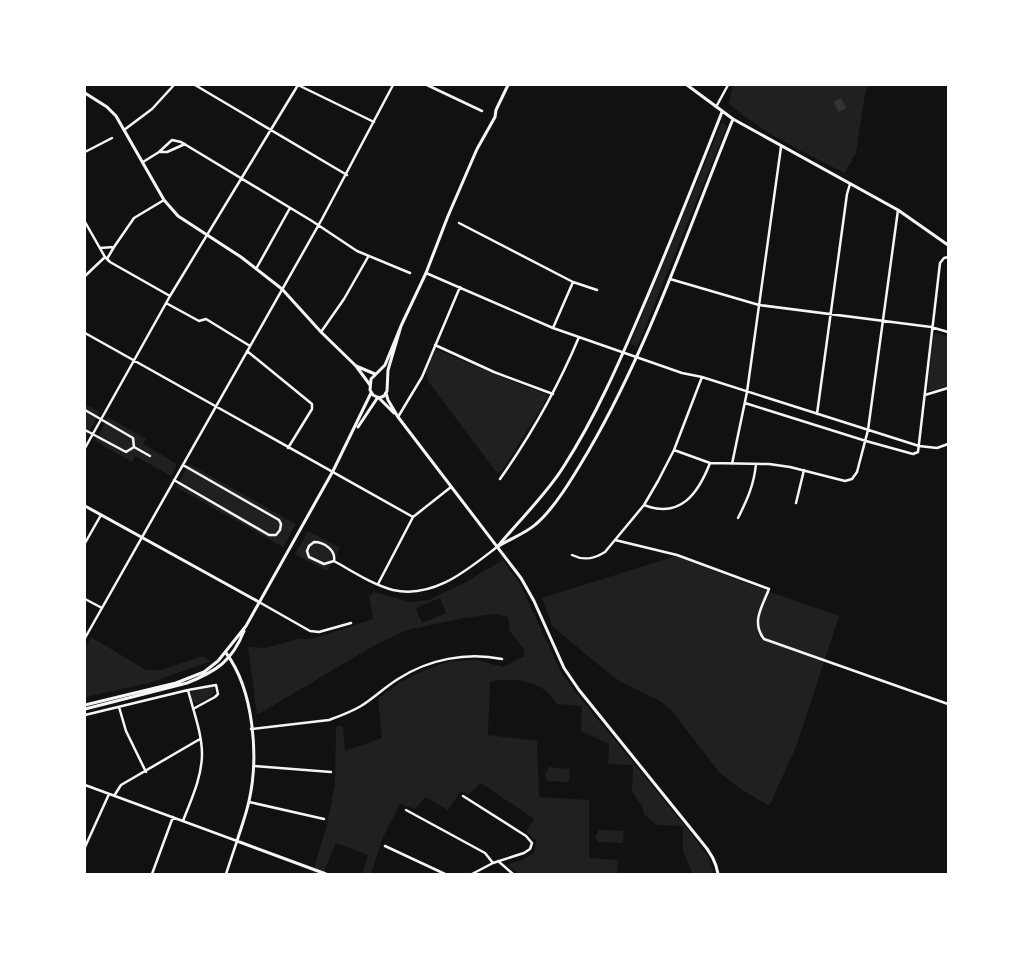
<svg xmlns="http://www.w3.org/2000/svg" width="1033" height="959" font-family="Poppins,sans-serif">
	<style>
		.green { fill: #202020; fill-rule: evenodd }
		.water { fill: #333 }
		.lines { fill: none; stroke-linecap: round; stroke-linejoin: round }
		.minor { stroke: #f5f5f5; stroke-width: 2.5 }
		.tertiary { stroke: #f5f5f5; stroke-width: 3 }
		.secondary { stroke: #f5f5f5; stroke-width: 3 }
	</style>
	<rect width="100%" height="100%" fill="#111"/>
	<path class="green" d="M733,85H869L865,93L856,153L845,173C805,153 764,134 729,104Z
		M722,122L727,126L637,347L630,344Z
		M937,333L948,337V386L931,392L928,389L933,335Z
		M435,350H438L491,373L546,394L548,397L502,471L497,473L428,381L426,372Z
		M85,404L100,412L87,436L85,435Z
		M108,417L146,439L143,444L177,464L171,476L135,456L132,462L95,441Z
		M189,464L296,524L283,547L176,487Z
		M308,531L340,548L327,571L295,554Z
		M676,556L767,591L839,616L796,747L769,806L739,788L720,773L671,710L660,701L621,682L606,671L552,626L542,598Z
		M503,560L521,586L561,672L577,694L689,831L708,856L714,874H693L683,851V826L657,825L644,814L642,806L632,791L633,765L608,764L609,744L581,731L582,706L556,704C546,681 513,676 490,682L488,735L537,741L539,797L589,800V858L618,860L617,874H519L510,867L509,864L522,860L534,853L536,841L526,832L534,819L481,783L468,795L461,791L448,810L425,797L415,809L400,804L383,837L371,874H362L368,855L336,843L325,869V874H312L327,825L335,784L336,726H343L345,751L382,738L378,699L400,682L427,669L451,661L477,660L503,667L524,656V650L510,631L508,617L495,614L464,618L407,630L375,645L257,715L248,647L265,648L298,639H312L373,619L369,596L374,592L410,602L429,600L464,583ZM440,598L446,613L422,623L416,608Z
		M91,637L146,670H161L203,656L211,661L149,683L85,697V649Z
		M212,686L214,687L215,694L197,704L192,701L191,692Z
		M549,767L570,769L569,782L548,781L545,775Z
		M599,830L624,831L623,843L598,842L595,837Z"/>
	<path class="water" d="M841,98L846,108L839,112L833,102Z"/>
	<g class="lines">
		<path class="minor" d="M195,85L347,175
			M298,85L374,122
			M427,85L482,111
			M716,107L728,85
			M124,130L152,109L174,85
			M85,152L112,138
			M159,152H167L185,144
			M143,162L159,152L172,140L181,142L312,221L357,251L410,273
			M85,222L105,257L110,262L170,296
			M459,223L573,282L597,290
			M100,248L114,247
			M107,259L114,247L134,218L164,200
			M256,269L290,208
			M426,273L553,328L682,373L702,377L919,446L937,448L948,444
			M85,276L105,257
			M670,279L759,305L931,327L948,332
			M166,303L199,321L206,319L250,346
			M553,328L573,282
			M321,332L344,299L368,257
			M85,333L413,517
			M435,345L494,372L553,394
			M247,351L312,404V409L288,448
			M925,395L948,388
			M745,403L866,441L913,454L918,452L940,263L944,258L948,257
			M85,410L133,438L134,447L126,452L85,430
			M817,414L847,194L850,184
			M398,417L422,377L460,287
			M134,447L150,456
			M85,448L170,296L298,85
			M674,450L710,463L769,464L790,467L845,481L852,479L857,472L868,430L898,210
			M732,464L747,392L781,147
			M500,479C531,435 558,387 579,337
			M174,480L269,535H276L280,530L281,524L279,520L183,465
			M796,503L804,470
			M644,505C680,519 698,494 710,463
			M738,518C747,500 754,485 756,464
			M615,540L677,555L769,589C762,607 751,622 764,639L948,704
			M314,542C324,542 336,550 334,561L324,564L309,557L307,551L309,546Z
			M85,543L101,515
			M572,555C584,561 594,559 605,552L644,505L658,481L674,450L702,377
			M334,561C352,571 373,585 393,590C434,599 467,570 497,547
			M378,584L413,517L451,487
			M85,599L102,608
			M259,602L310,631L319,632L351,623
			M85,638L322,219L393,85
			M119,707L126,731L146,772
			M85,715L188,690L216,685L218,694L215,697L193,709
			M251,729L329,720C340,716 351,712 361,706C374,698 385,687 398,679C429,659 466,652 502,659
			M254,766L331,772
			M85,785L237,841L226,874
			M114,796L121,785L200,739
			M463,796L526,836L532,843L530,849L524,853L493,863L472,874
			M249,802L324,819
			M406,810L485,853L493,863
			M183,821C191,800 202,777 202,754C202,733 193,710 188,690
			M385,846L445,874
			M85,847L109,794
			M498,861L513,874
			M152,874L173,817"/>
		<path class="tertiary" d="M687,85L733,119L898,210L948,245
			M85,93L107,107L116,116L164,200L178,216L241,257L282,289L321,332L356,366L370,385
			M356,366L375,374
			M386,393L388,400L398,417L521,578L534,601L564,668L579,690L700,840C709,850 716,860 718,874
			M379,398L394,413
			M85,506L259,602
			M499,545C521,518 546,495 564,466C596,416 619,363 642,309C670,244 696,178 722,112
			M497,547C509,539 525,534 536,524C556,507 576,472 589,450C649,346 688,230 733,119
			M226,653C254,690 259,757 249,801C246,815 241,828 237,841L326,874"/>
		<path class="secondary" d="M401,326L388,370L387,391L384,396L379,398L373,395L370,390L371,379L385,365L401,326L426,273L448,216L477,149L495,117L496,110L508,85
			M358,427L378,397
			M85,705L176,683L204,672L218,661L246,626L333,471L371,393
			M85,709L187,683C217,671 232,661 244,631"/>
	</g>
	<rect width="1033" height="959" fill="none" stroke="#ffffff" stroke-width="172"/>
</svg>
